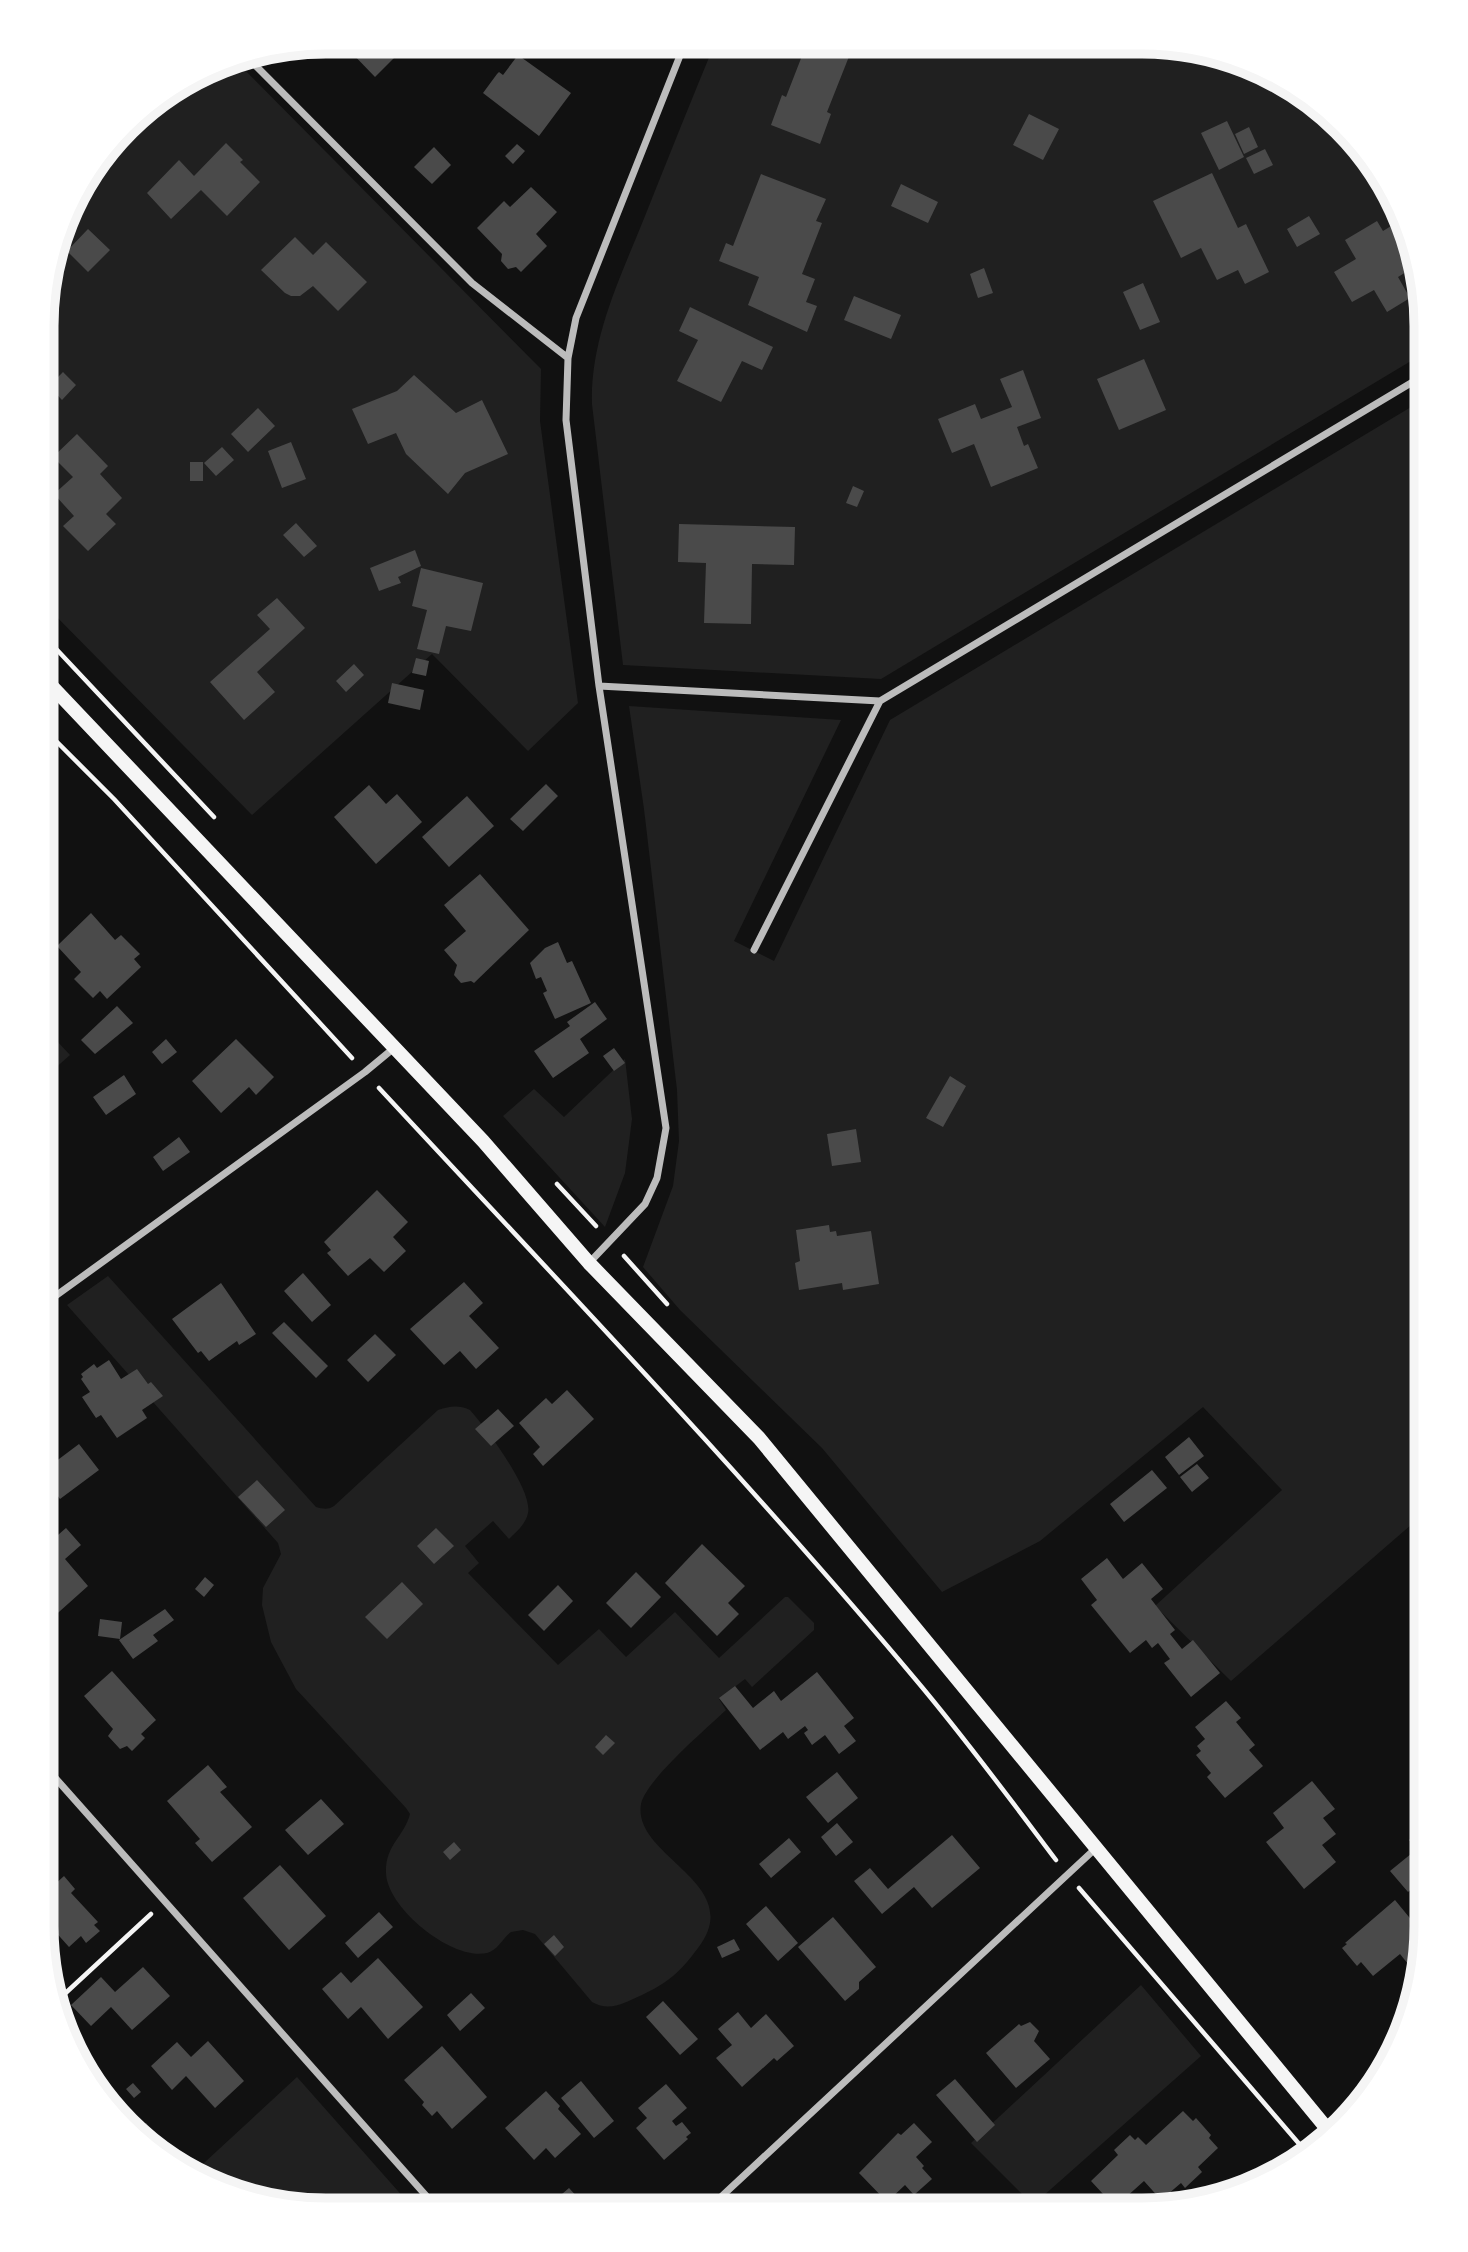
<svg xmlns="http://www.w3.org/2000/svg" width="1468" height="2252" font-family="Literata,serif">
	<style>
		.green { fill: #202020 }
		.building { fill: #4a4a4a }
		.lines { fill: none; stroke-linecap: round; stroke-linejoin: round }
		.path { stroke: #f5f5f5; stroke-width: 4.5 }
		.minor { stroke: #bcbcbc; stroke-width: 7 }
		.secondary { stroke: #f5f5f5; stroke-width: 14 }
		.rim { fill: none; stroke: #f5f5f5; stroke-width: 9 }
	</style>
	<rect width="100%" height="100%" fill="#111"/>
	<path class="green" d="M715,43L1179,44L1251,64L1315,101L1368,153L1404,217L1426,326V352L881,679L623,665L592,404C590,338 621,276 645,216C668,158 691,101 715,43Z
		M235,60L541,369L540,421L578,703L528,751L432,654L252,815L44,604V289L71,200L139,113L218,63Z
		M1426,398V1518L1423,1523L1419,1518L1231,1681L1155,1606L1282,1490L1203,1407L1040,1541L942,1592L822,1448L680,1310L643,1267L673,1186L679,1141L677,1090L644,809L629,706L841,720L734,941L774,961L890,720Z
		M43,1026L70,1055L43,1079Z
		M625,1059L632,1119L625,1173L605,1227L503,1116L534,1089L564,1117Z
		M108,1276L316,1507C323,1509 328,1510 334,1506L438,1410C451,1406 458,1405 470,1410C486,1428 533,1490 528,1513C526,1524 516,1532 509,1539L493,1521L465,1546L479,1563L468,1573L558,1665L599,1629L626,1657L675,1612L719,1658L785,1597H788L814,1623V1630L752,1687L745,1679L719,1699L726,1710C706,1729 646,1780 641,1804C632,1857 748,1883 698,1948C680,1972 669,1982 642,1995C624,2003 610,2012 592,2002L535,1934L523,1930L511,1932C503,1938 497,1951 487,1953C452,1961 387,1908 386,1873C385,1845 404,1837 410,1814L406,1808L296,1689L271,1642L262,1605L263,1588L281,1554L278,1543L67,1305Z
		M1141,1985L1201,2056L1033,2205L971,2143Z
		M297,2077L413,2208H289L218,2189L192,2174Z"/>
	<path class="building" d="M353,42H410L375,77L347,48Z
		M584,43H604L599,48L595,44L590,49Z
		M807,43H822L850,54L827,112L831,114L820,144L771,125L782,95L786,97Z
		M518,55L571,93L539,136L483,93L497,74L499,72L503,75Z
		M1029,114L1059,129L1043,160L1013,145Z
		M1227,121L1244,157L1219,170L1201,133Z
		M1249,127L1258,147L1244,154L1235,134Z
		M226,143L243,160L240,162L260,182L227,216L201,190L171,219L147,193L179,160L194,176Z
		M517,144L525,151L513,164L505,156Z
		M434,147L451,165L432,184L414,167Z
		M1265,149L1273,165L1254,174L1246,158Z
		M1212,173L1238,228L1246,224L1269,272L1245,284L1238,270L1217,280L1201,248L1181,258L1153,201Z
		M761,174L826,199L816,221L822,223L802,274L815,279L806,302L817,306L807,332L748,305L759,277L719,261L726,243L733,246Z
		M901,184L938,202L928,223L891,206Z
		M531,187L557,212L536,234L547,246L521,272L516,267L508,269L501,261L502,254L477,228L504,201L510,207Z
		M1309,216L1320,234L1297,247L1287,229Z
		M1404,218L1414,267L1398,277L1410,298L1387,312L1374,290L1352,302L1334,272L1356,259L1345,240L1377,221L1383,231Z
		M88,229L110,250L88,272L67,251Z
		M295,237L313,255L326,242L367,282L338,311L313,286L300,296H291L285,293L261,270Z
		M984,268L993,293L978,298L970,274Z
		M1143,283L1160,322L1140,330L1123,292Z
		M854,296L901,315L891,339L844,320Z
		M690,307L773,347L762,370L742,361L721,402L677,381L698,340L679,331Z
		M1144,359L1166,410L1119,430L1097,379Z
		M1023,370L1041,418L1017,427L1024,446L1028,444L1038,468L991,487L974,444L952,453L938,419L975,404L981,419L1012,407L1000,379Z
		M63,372L76,385L62,400L49,386Z
		M414,375L456,413L482,400L508,454L465,473L448,494L406,454L396,433L368,444L352,409L397,391Z
		M258,408L275,426L248,452L231,434Z
		M77,434L108,466L100,474L122,498L106,514L116,524L88,551L63,526L74,516L54,494L73,477L53,457Z
		M291,442L306,479L282,488L268,451Z
		M222,447L234,460L216,476L204,463Z
		M190,462H203V481H190Z
		M853,486L864,491L857,507L846,503Z
		M1425,504H1426V557L1412,553Z
		M296,523L317,546L304,557L283,535Z
		M679,524L795,527L794,565L752,564L751,624L704,623L706,563L678,562Z
		M415,550L421,566L398,577L401,583L379,591L370,568Z
		M421,568L483,583L471,631L446,626L439,654L417,649L427,610L412,606Z
		M277,598L305,628L257,672L275,692L244,720L210,682L270,629L257,615Z
		M416,658L429,661L426,676L412,673Z
		M354,664L364,675L346,692L336,681Z
		M392,683L424,690L420,710L388,703Z
		M546,784L558,796L523,831L510,819Z
		M369,785L386,804L397,794L422,822L376,864L334,817Z
		M467,796L494,826L449,867L422,837Z
		M480,874L529,930L474,983L471,981L461,983L454,975L457,965L444,950L466,931L444,905Z
		M91,913L115,940L121,935L140,954L134,959L141,967L107,999L100,991L93,998L74,979L81,972L57,946Z
		M558,942L567,963L572,961L591,1003L555,1019L543,993L547,991L541,977L536,979L530,963L545,948Z
		M595,1002L607,1019L580,1039L589,1053L553,1078L534,1051L570,1026L567,1022Z
		M117,1006L133,1023L95,1054L81,1040Z
		M166,1039L177,1052L162,1064L152,1052Z
		M236,1039L274,1077L256,1095L249,1087L221,1113L192,1081Z
		M614,1048L625,1063L614,1071L603,1056Z
		M124,1075L136,1094L106,1115L93,1097Z
		M950,1076L966,1086L943,1127L926,1118Z
		M45,1110L52,1123L43,1128V1111Z
		M856,1129L861,1162L832,1166L827,1134Z
		M179,1137L190,1152L163,1171L153,1157Z
		M377,1190L408,1222L393,1237L406,1251L384,1272L370,1258L348,1276L327,1253L331,1250L324,1242Z
		M829,1225L830,1232L836,1231L837,1236L871,1231L879,1284L843,1290L842,1283L799,1290L795,1263L800,1261L796,1230Z
		M303,1273L331,1305L312,1322L284,1291Z
		M464,1282L483,1303L469,1316L499,1348L476,1369L460,1351L444,1365L410,1329Z
		M221,1283L256,1334L239,1345L237,1341L209,1361L201,1351L198,1353L172,1319Z
		M284,1322L328,1366L316,1378L272,1333Z
		M375,1334L396,1355L368,1382L347,1360Z
		M109,1360L121,1379L137,1369L148,1384L151,1382L163,1396L142,1410L147,1418L117,1438L101,1415L96,1418L82,1397L90,1392L81,1379L83,1377L81,1374L94,1364L97,1368Z
		M567,1390L594,1419L543,1466L533,1454L540,1447L519,1423L546,1398L552,1404Z
		M498,1409L514,1426L491,1446L475,1429Z
		M1189,1437L1204,1456L1179,1475L1165,1457Z
		M79,1444L99,1470L60,1499L43,1476V1471Z
		M1197,1464L1209,1478L1192,1492L1180,1477Z
		M1152,1470L1167,1488L1124,1522L1110,1504Z
		M257,1480L285,1510L266,1527L238,1497Z
		M66,1528L81,1545L65,1559L88,1586L50,1620L55,1626L42,1637L43,1548Z
		M436,1528L454,1546L434,1564L417,1546Z
		M702,1544L745,1586L728,1603L739,1614L717,1636L665,1583Z
		M1107,1558L1123,1579L1142,1563L1163,1589L1151,1599L1175,1630L1170,1634L1182,1649L1193,1640L1220,1673L1191,1697L1164,1663L1170,1659L1158,1643L1152,1648L1146,1640L1130,1653L1091,1605L1097,1600L1081,1579Z
		M636,1572L661,1597L631,1628L606,1603Z
		M205,1577L214,1585L204,1597L195,1589Z
		M402,1582L423,1604L387,1639L365,1617Z
		M558,1585L573,1601L544,1631L528,1615Z
		M165,1609L174,1620L153,1635L158,1641L133,1659L119,1640Z
		M100,1619L122,1622L120,1639L98,1636Z
		M112,1671L156,1720L141,1734L145,1738L132,1751L127,1746L120,1749L108,1736L113,1729L84,1696Z
		M817,1672L854,1718L844,1726L856,1741L839,1754L825,1735L812,1745L804,1733L808,1730L805,1726L788,1739L783,1732L760,1750L719,1698L735,1686L753,1708L774,1691L781,1701Z
		M1226,1701L1241,1718L1236,1722L1255,1745L1249,1750L1263,1766L1225,1798L1207,1777L1211,1773L1196,1755L1201,1751L1197,1746L1205,1739L1195,1727Z
		M606,1735L615,1743L603,1755L595,1747Z
		M208,1765L227,1787L220,1792L252,1827L212,1862L195,1843L200,1839L167,1801Z
		M837,1772L858,1798L828,1823L806,1797Z
		M1312,1781L1335,1809L1323,1818L1336,1834L1322,1845L1336,1862L1304,1889L1266,1842L1284,1828L1273,1813Z
		M321,1799L344,1824L308,1855L285,1830Z
		M837,1823L853,1842L836,1856L821,1837Z
		M1425,1826V1877L1408,1892L1390,1871L1417,1849L1409,1840Z
		M952,1835L980,1868L932,1908L914,1887L882,1914L854,1881L870,1868L888,1889Z
		M789,1838L801,1852L771,1878L759,1864Z
		M454,1842L461,1850L450,1860L443,1852Z
		M280,1865L326,1916L289,1950L243,1898Z
		M64,1876L75,1889L71,1893L98,1922L94,1925L100,1931L86,1943L81,1936L69,1947L52,1928L48,1932L42,1925V1896Z
		M1395,1900L1423,1934L1419,1938L1425,1945L1424,1950L1408,1964L1400,1954L1373,1976L1361,1962L1357,1966L1342,1948L1347,1944L1345,1943Z
		M766,1906L798,1943L778,1961L746,1924Z
		M379,1912L393,1927L358,1958L345,1943Z
		M833,1917L876,1967L859,1982V1989L845,2001L798,1947Z
		M554,1935L564,1947L555,1956L544,1944Z
		M734,1939L740,1950L722,1958L717,1947Z
		M378,1958L423,2007L388,2039L361,2007L348,2019L322,1989L341,1972L351,1983Z
		M143,1967L170,1996L132,2030L111,2007L91,2026L71,2005L101,1977L115,1992Z
		M471,1993L485,2008L460,2031L447,2015Z
		M663,2001L698,2039L680,2055L646,2017Z
		M738,2012L751,2028L766,2014L794,2046L777,2061L774,2058L742,2087L716,2058L732,2045L718,2029Z
		M1030,2022L1039,2031L1034,2041L1050,2059L1016,2088L986,2053L1019,2024L1021,2026Z
		M208,2041L244,2081L215,2108L186,2076L172,2090L151,2066L177,2042L191,2057Z
		M442,2046L487,2097L452,2129L437,2111L432,2116L422,2105L424,2102L404,2080Z
		M955,2079L995,2125L977,2142L936,2095Z
		M581,2081L614,2121L594,2138L561,2098Z
		M133,2083L141,2092L134,2098L126,2089Z
		M666,2084L687,2108L672,2121L676,2126L682,2122L691,2133L686,2137L688,2139L664,2160L636,2128L647,2118L638,2108Z
		M546,2091L560,2106L558,2109L581,2134L555,2158L546,2148L534,2160L505,2128Z
		M121,2103L142,2126L146,2123L173,2153L167,2159L153,2152L112,2110Z
		M1183,2111L1193,2121L1196,2118L1211,2135L1209,2138L1218,2148L1198,2167L1202,2172L1185,2188L1181,2183L1161,2200L1144,2181L1115,2207L1091,2181L1118,2155L1114,2150L1130,2135L1135,2140L1138,2137L1146,2145Z
		M914,2123L932,2142L916,2157L924,2166L922,2168L932,2179L914,2195L905,2185L887,2202L859,2173L898,2133L901,2135Z
		M569,2188L580,2200L573,2208H524L539,2195L548,2206Z"/>
	<g class="lines">
		<path class="path" d="M44,636L214,817
			M44,729L114,799L352,1058
			M379,1088C560,1283 745,1476 916,1680C965,1738 1010,1799 1056,1860
			M557,1184L596,1226
			M624,1256L667,1304
			M1079,1888L1307,2153
			M57,2001L151,1914"/>
		<path class="minor" d="M248,58L472,283L568,358
			M599,686L880,701
			M754,950L880,701L1426,374
			M589,1263L645,1204L657,1178L666,1128L599,686L566,420L568,358L576,318L685,43
			M43,1305L365,1072L394,1048
			M42,1763L437,2208
			M708,2209L1096,1848"/>
		<path class="secondary" d="M44,678L483,1141L589,1263L759,1438L1333,2136"/>
	</g>
	<path d="M0 0H1468V2252H0ZM326 54H1142A272 272 0 0 1 1414 326V1926A272 272 0 0 1 1142 2198H326A272 272 0 0 1 54 1926V326A272 272 0 0 1 326 54Z" fill="#fff" fill-rule="evenodd"/>
	<path class="rim" d="M326 54H1142A272 272 0 0 1 1414 326V1926A272 272 0 0 1 1142 2198H326A272 272 0 0 1 54 1926V326A272 272 0 0 1 326 54Z"/>
</svg>
